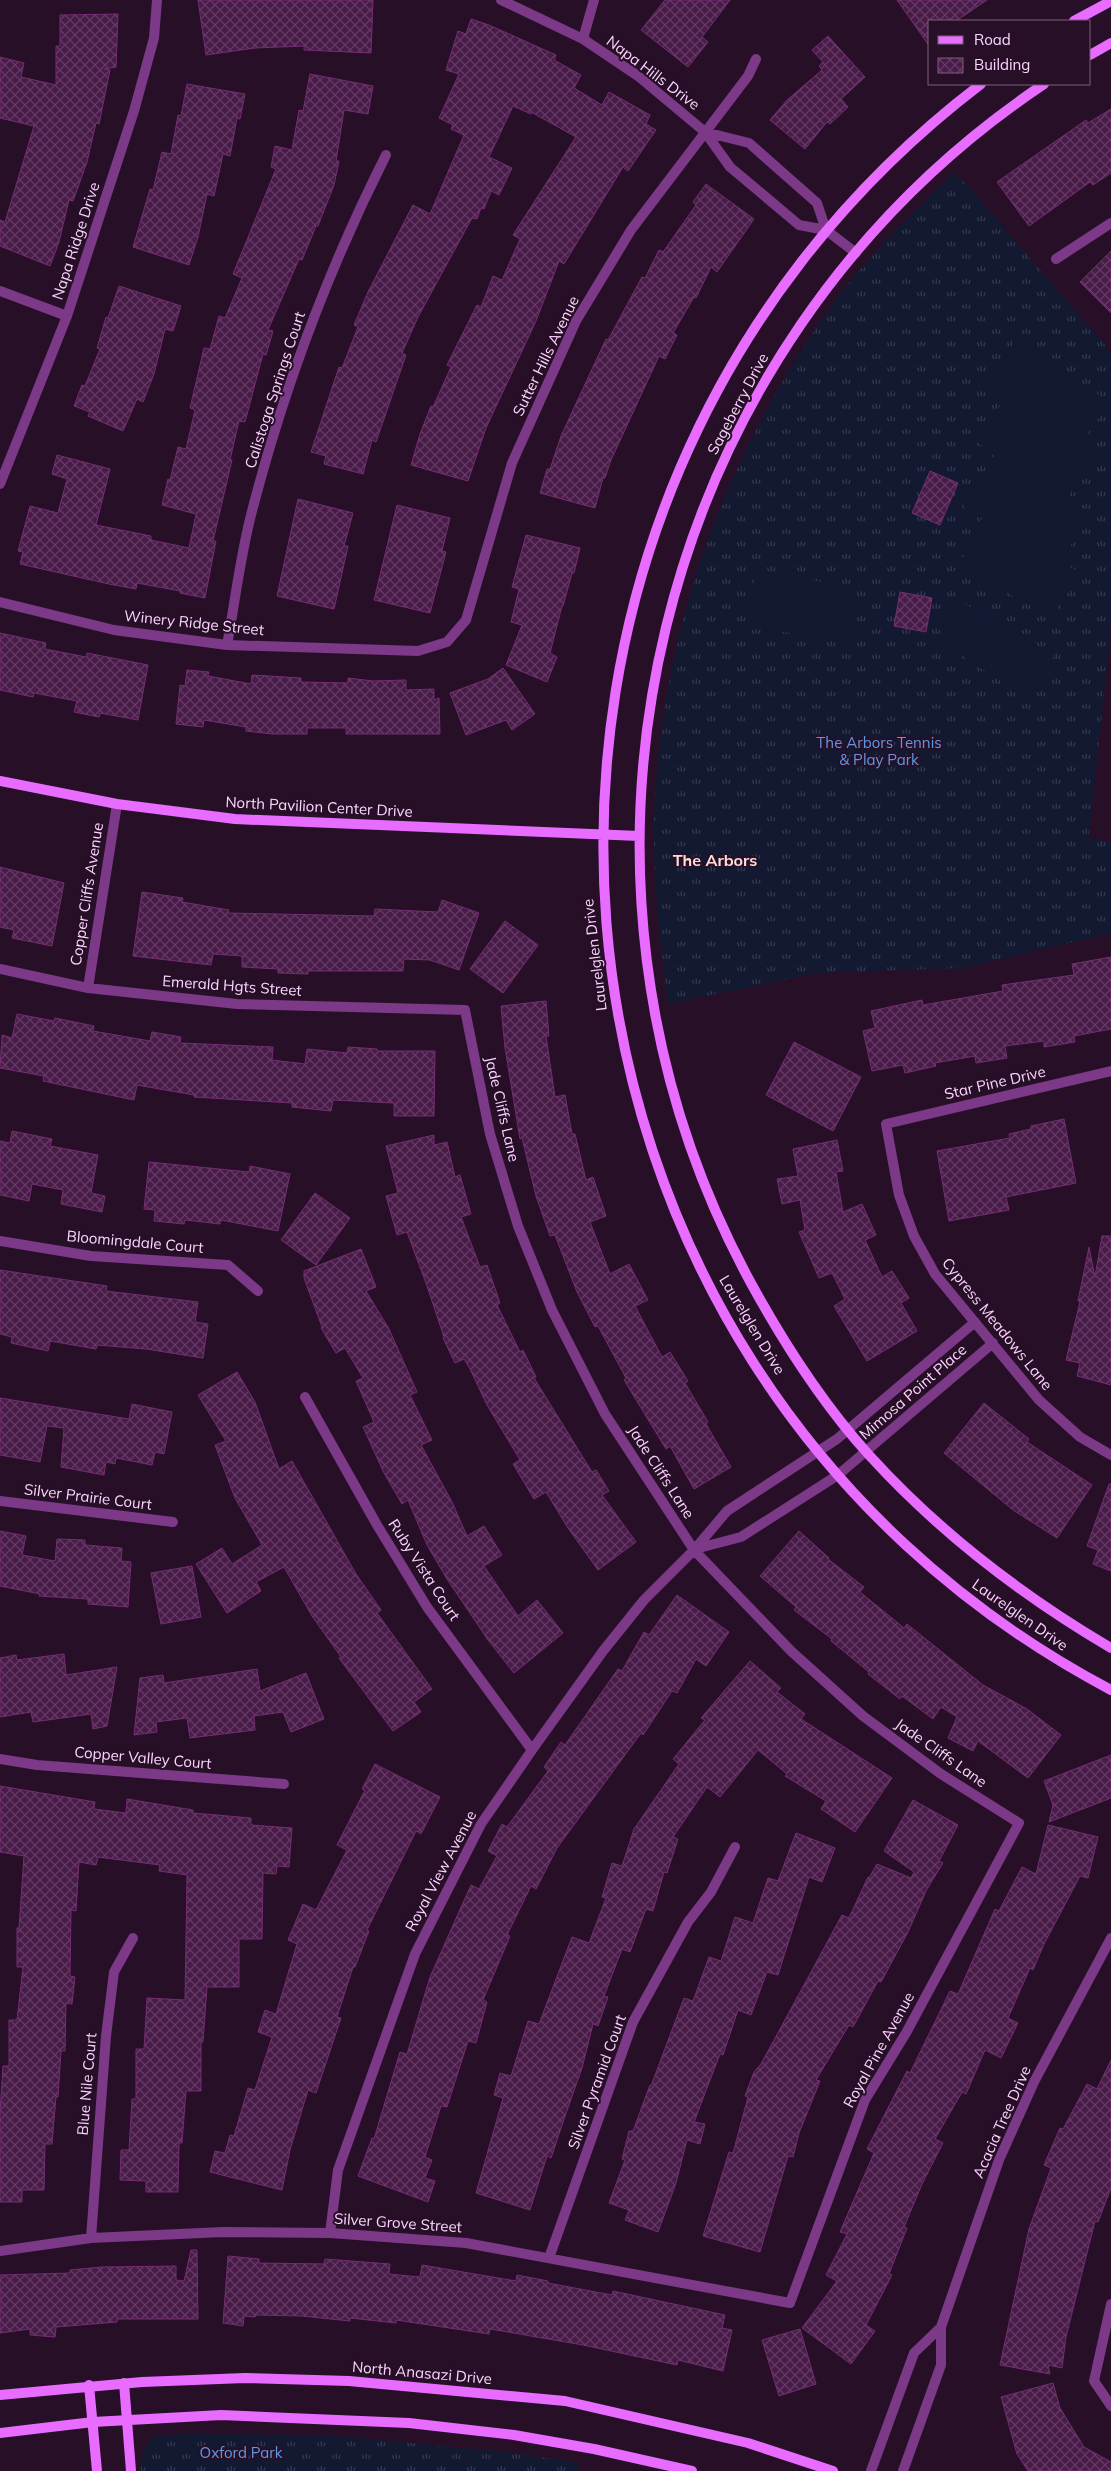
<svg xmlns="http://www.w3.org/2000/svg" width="1111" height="2471" font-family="Mulish,sans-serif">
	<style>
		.grass { fill: url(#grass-tufts) }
		.pitch { fill: #121931 }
		.building { fill: url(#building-cross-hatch); stroke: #752d74 }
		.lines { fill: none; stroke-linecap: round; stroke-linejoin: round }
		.street { stroke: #7b3987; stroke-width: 10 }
		.secondary { stroke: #e76cff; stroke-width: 10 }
		.labels { text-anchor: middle; stroke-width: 4; stroke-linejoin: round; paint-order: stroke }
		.street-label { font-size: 15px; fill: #fcd5ff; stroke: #270f27 }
		.park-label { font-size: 15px; fill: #5e98e2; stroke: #270f27 }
		.neighbourhood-label { font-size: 16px; font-weight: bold; fill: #ffded7; stroke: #270f27 }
	</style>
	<defs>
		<pattern id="grass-tufts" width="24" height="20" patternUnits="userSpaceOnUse" patternTransform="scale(1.25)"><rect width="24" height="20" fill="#121931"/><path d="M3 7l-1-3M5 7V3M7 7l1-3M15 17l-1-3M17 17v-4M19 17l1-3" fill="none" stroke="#353a50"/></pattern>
		<pattern id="building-cross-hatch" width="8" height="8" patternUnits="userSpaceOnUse" patternTransform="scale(1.25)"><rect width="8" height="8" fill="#481b48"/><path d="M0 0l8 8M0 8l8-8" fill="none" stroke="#633b63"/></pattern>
	</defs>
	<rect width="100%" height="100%" fill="#270f27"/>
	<path class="grass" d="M954,173L966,184L1111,352V627L1089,837L1111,843V933L963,968L818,973L668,1004C660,935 650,864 655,793C669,611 725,458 829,309C865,259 910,215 954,173Z
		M197,2434L330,2435L514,2453L579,2463L577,2471H141C140,2456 145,2446 155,2435Z"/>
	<path class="pitch" d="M1017,338L1109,402L1080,445L1096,450L1067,499L1088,513L1061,564L1082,572L1051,617L959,566L982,518L963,507L995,454L975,441L1005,399L985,387Z
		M756,569L856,589L849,639L745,628Z
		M956,599L1054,656L1028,699L937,639Z"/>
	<path class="building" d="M198,0H373L371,53L304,50V46L255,48L206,55Z
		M665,0H730L702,37L708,42L688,67L641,30Z
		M897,0H987L956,21H930V47Z
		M118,14L116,67L104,69L110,70L99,124L96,123L87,162L73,201L69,200L59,242L50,266L0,246V220L5,222L34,126L0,118V57L24,63L21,77L56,85V46H60V15Z
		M471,19L489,25L556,55L554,60L581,75L574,88L602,105L609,92L650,115L646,124L656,130L628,171L623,167L564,264L559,261L536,321L486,428L468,481L411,465L420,434L431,406L433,407L451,367L447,365L477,305L481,307L493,276L502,280L520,239L513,235L576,137L531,112V114L513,106L489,157L512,168L499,195L491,191L484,209L481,208L477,219L472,218L418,317L402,353L406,355L376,442L372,440L363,474L324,464L326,456L311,452L339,367L342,368L358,327L354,325L368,292L413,205L430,214L464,135L451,129L453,125L439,118L459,74L446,70L458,31L466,34Z
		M828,36L865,77L841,99L848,107L830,124L827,122L805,149L770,120L787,100L822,70L819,66L823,62L812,50Z
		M310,74L373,86L368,114L344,110L336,161H339L334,185L318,226H316L302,260L299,259L268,330L273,331L266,355L263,354L245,422L239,421L230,460H232L213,541H216L205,598L180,593V591L137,583L136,589L109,584L20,564L23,552L18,551L30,506L58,513L67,479L52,474L57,455L110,469L96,525L151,536V540L189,548L196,514L162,505L168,479L170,480L178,447L186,449L195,410L190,408L204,348L210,349L219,316L225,318L242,278L233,274L276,169L271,167L275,146L292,150L299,110L303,111Z
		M187,84L245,94L240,119L237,118L230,156L223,154L214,196L207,194L198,237L189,265L133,247L150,189L153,190L162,152L171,154L178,115L181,116Z
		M1111,109V173L1093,185L1090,182L1029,226L997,182L1086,120L1088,123Z
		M706,184L754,219L717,272L711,267L696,298L694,297L673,333L677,335L665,359L659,356L611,460L605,478H603L595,508L540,493L547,469H550L561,436L606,339L608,340L642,277L645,278L659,250L663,252L696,205L693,202Z
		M1111,251V313L1080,282Z
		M119,286L181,306L173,331L165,329L154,374L143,402L137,399L123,431L88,416L90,412L74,406L82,385L85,386L100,349L97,348L106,317L108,318Z
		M930,471L958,483L940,525L912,513Z
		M298,499L353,513L344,546H348L334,609L277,596Z
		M397,505L450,518L442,551L446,552L430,613L374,600Z
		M526,535L580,548L574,573H572L563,606H562L550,653L557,657L547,682L506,665L522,625L511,622L519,589L512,587Z
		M900,592L932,598L926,632L894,626Z
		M0,633L46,643L45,649L86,657L87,653L148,665L138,720L100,713L99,717L74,712L77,701L34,693L33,697L0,690Z
		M503,668L535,714L512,730L506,720L466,735L450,693L488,679Z
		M187,670L209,672L208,676L251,684L252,675L301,678V682L348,683V678L373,681L406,680V690L434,689V700L439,698L440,734H346V728H307V734H272L246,731V727L204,720L203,727L176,724L180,685L185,686Z
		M0,867L64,883L52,946L12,938L14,930L0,927Z
		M142,892L183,898L182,902L229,910L228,913L374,916L375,909L438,912L442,900L479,913L459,970L430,960L404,959L403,971H308V974L278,973V969L242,967V956L213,954L211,965L133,956Z
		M505,921L538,945L503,993L470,969Z
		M1111,957V1029L1074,1036L1075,1042L1044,1047V1041L1005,1046L1007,1058L976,1063L975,1056L935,1063L936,1066L905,1073L903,1065L872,1071L863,1031L875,1028L871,1011L922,1000L923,1005L1003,991L1002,985L1074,975L1072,964Z
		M546,1001L549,1036H546L555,1097L565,1095L572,1134H575L586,1180L593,1177L606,1216L590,1222L610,1274L629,1264L648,1300L635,1306L662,1357L670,1352L688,1381L685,1383L708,1422L706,1424L731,1467L694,1489L670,1446L666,1449L624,1380L626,1378L598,1326L595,1327L577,1292L555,1235L550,1236L536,1196L522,1138L520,1139L505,1048L501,1006Z
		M17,1014L54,1021L55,1018L94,1026L93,1031L150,1041L152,1032L181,1037L180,1043L273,1047L272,1060L305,1064L307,1049L347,1053L348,1047L377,1049V1051H435L434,1116H394V1103L333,1100L331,1111L292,1107V1103L194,1097V1095L137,1085L134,1100L43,1081L44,1076L0,1068L2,1035L12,1038Z
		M794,1042L861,1077L833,1131L766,1095Z
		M1064,1119L1076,1183L1006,1197L1009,1210L949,1221L937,1151L1010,1138L1009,1134L1031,1129V1126Z
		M12,1131L52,1139L50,1146L98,1155L91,1193L105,1196L102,1212L61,1204L63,1190L32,1184L29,1201L0,1195V1141L10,1143Z
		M434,1135V1145L447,1142L455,1177L460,1175L471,1214L461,1217L480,1267L487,1265L500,1303L497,1305L520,1352L523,1350L536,1377L534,1378L592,1472L596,1470L609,1491L602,1495L636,1542L598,1570L568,1528L546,1492L534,1499L513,1464L520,1460L487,1405L470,1369L464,1359L455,1363L443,1338L444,1337L427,1286L407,1232L397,1235L386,1196L398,1193L386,1146Z
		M837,1140L843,1171L836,1172L843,1212L862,1204L876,1235L865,1240L882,1277L892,1271L909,1298L901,1303L917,1331L867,1361L834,1306L845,1299L832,1273L819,1278L799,1232L805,1230L800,1200L782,1204L777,1179L798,1176L793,1149Z
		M149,1162L249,1172L250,1166L290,1174L278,1231L221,1220L220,1224L185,1220L184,1224L154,1221L155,1210L144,1209Z
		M315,1193L350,1218L316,1265L281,1240Z
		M1102,1236H1111V1385L1077,1376L1080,1363L1066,1360L1080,1302L1078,1301L1089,1247L1095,1277Z
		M361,1249L376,1287L366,1291L389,1329L417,1392L410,1395L432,1440L421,1445L452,1502L467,1536L484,1526L502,1555L484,1566L518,1616L537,1600L563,1633L514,1673L488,1640L447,1579L427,1545L408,1500L402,1504L384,1473L363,1427L374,1422L356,1381L363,1378L345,1348L336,1353L321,1328L322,1327L304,1278V1271Z
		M0,1270L107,1286L106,1291L198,1302L195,1322L208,1324L203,1358L146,1349L97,1345L96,1349L50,1341L48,1351L11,1343L12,1337L0,1334Z
		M237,1372L255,1402L279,1469L292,1461L356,1574L381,1610L377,1613L432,1689L414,1702L421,1712L393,1731L339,1658L341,1657L312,1616L284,1567L256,1582L261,1591L227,1613L196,1564L222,1548L232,1564L262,1545L235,1498L215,1445L226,1441L198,1395Z
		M0,1398L129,1419L132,1404L172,1412L164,1454L155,1452L152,1465L116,1458L115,1464L106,1462L104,1475L61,1467L64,1428L47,1426L40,1462L0,1455Z
		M984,1403L1029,1439L1027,1442L1092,1485L1057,1538L1013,1510L944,1453Z
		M1109,1484H1111V1571L1093,1564L1098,1550L1087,1546Z
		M0,1531L26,1536L22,1555L55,1561L57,1539L85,1540V1545L122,1548L121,1561L131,1562L128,1607L88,1604V1599L39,1596L40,1594L0,1586Z
		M799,1531L829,1558L828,1559L864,1587L860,1592L904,1628L907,1624L983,1685L1027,1709L1061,1735L1028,1778L978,1741L973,1751L948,1738L957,1717L941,1707L933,1719L902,1696L900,1699L868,1674L869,1672L831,1641L832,1639L794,1610L796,1607L760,1576Z
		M192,1566L201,1617L161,1624L151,1573Z
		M677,1595L729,1632L706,1666L696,1659L677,1693L672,1691L643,1735L641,1733L557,1848L536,1889L531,1886L507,1935L510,1936L483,2000L487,2002L476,2043L468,2041L447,2107L441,2106L425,2157L432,2160L425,2178L435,2181L428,2202L358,2176L372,2138L374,2139L400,2052L407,2054L430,1977L471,1885L479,1889L497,1856L488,1851L502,1824L507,1827L548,1771L544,1767L561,1742L565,1745L618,1669L622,1671L644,1632L649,1635Z
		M64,1654L66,1675L117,1667L107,1726L93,1729L91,1714L33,1722L31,1712L0,1717V1658L16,1655L17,1660Z
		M750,1661L781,1688L777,1692L805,1714L801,1719L892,1778L855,1832L821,1809L826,1801L785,1776L787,1774L758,1750L720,1797L707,1787L673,1837L678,1839L667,1873L664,1872L653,1911L646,1909L630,1952L622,1949L604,1996L608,1997L598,2026L593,2024L582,2068L563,2122L551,2158L547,2156L530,2210L476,2193L503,2098L494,2095L500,2073L511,2076L528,2021L539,2024L572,1937L589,1943L606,1898L602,1897L612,1863L622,1866L634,1829L679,1764L673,1759L705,1720L701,1718Z
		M257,1669L260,1691L306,1673L324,1719L291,1732L283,1712L254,1716L255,1730L190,1738L187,1718L156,1722L157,1732L134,1735L140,1678L163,1675L164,1683Z
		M1111,1755V1798L1049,1822L1053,1805L1044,1781Z
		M375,1764L440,1797L421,1834L416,1831L367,1930L369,1931L355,1967H353L337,2017L341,2018L316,2093L308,2090L290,2150L282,2190L210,2172L215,2151L225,2153L230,2135L234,2136L248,2088L255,2090L272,2037L258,2032L265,2010L276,2014L297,1944L288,1940L303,1904L316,1910L347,1850L337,1845L365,1790L362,1789Z
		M0,1786L95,1802L94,1809L126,1813L127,1799L193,1810V1813L251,1818V1825L292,1828L289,1867L277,1866L276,1874L263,1873L262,1939H239V1987H207L203,2042H201V2091H186L182,2143H179L178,2192H146V2181L120,2180L121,2150H129L132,2099H136V2049H144L147,1998L185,2000L187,1875L159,1871L160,1865L98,1857L96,1865L79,1862L76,1911L71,1910L70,1976L75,1977L72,2004L66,2003L65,2051H61L58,2097H56L52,2144H45L44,2190H22V2202H0V2112L3,2066H9V2020H17L23,1967H17V1928H19L24,1856L0,1852Z
		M913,1800L958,1825L939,1861L943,1863L927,1889L908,1932L881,1982L878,1981L853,2027L849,2025L816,2080L820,2081L799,2133L793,2157L788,2156L760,2252L703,2236L729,2152L733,2153L748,2097L745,2096L754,2072L761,2064L842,1915L849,1918L868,1877L869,1878L877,1864L911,1878L914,1872L884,1851Z
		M1048,1825L1098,1837L1088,1878L1080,1876L1044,1944L1033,1970L1030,1968L1008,2018L1018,2023L1001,2058L985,2050L966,2094L962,2092L935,2139L943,2143L922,2184L904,2227L907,2228L889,2274L892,2275L866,2325L875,2331L851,2364L802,2328L837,2281L826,2275L847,2234L840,2232L874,2153L867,2149L907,2071L910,2073L950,1991L958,1994L995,1909L999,1911L1022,1867L1036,1874Z
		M796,1833L835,1848L822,1882L809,1877L778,1975L767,1972L751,2015L738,2010L723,2055L720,2054L694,2122L705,2124L700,2144L687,2140L676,2183L658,2232L625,2220L629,2210L609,2203L625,2160L622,2159L629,2131H633L650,2085L651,2086L684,1998L693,2001L709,1957L721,1961L735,1917L753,1923L768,1878L778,1881Z
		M1111,2060V2188L1098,2222L1095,2221L1066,2337L1062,2368L1048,2365L1050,2374L1000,2365L1029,2229L1051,2168L1044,2165L1060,2128L1063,2129L1087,2084L1097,2089Z
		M191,2250H197L198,2319H117V2322L56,2327L55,2337L30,2335V2329L0,2333V2275L70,2273V2270L101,2267L176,2266V2280L184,2281Z
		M228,2256L259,2259V2263L324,2264L325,2259L390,2264L389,2274L420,2277L422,2265L516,2281L517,2275L548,2281V2283L612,2295L613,2291L725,2315L722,2328L732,2330L723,2371L678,2360L677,2365L583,2345L490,2329L489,2334L396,2320V2323L350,2318V2321L302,2316L256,2315L255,2317L244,2316L243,2326L223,2323Z
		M800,2329L816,2384L779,2396L762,2340Z
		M1053,2383L1060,2408L1084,2447L1111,2462V2471H1028L1017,2454L1001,2397Z"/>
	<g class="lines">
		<path class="street" d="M501,0L583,39L638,76L705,132L730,167L799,225L826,230L856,253
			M583,39L594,0
			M705,132L749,143L817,203L826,230
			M1056,259L1111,223
			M0,291L67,316
			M0,484L67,316L134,111L154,38L157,0
			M0,602L114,630L227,645L418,651L447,642L466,620L512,463L576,321L631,230L748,76L756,59
			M227,645C235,602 240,558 251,515C283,390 328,270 386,155
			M0,969L88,988L237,1004L465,1010L490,1134L518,1226L552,1310L605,1414L694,1550L791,1651L863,1716L941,1774L1019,1823L906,2033L865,2100L790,2303L466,2243L330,2233L223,2232L91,2238L0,2251
			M88,988L117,804
			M1111,1071L886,1124L899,1195L914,1236L935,1274L1039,1400L1080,1437L1111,1455
			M0,1241L91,1256L228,1265L258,1291
			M305,1397L377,1525L427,1607L532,1750
			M0,1501L173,1522
			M695,1549L741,1537L838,1475L993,1343
			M0,1759L37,1765L284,1784
			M330,2233L338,2170L415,1954L481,1824L532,1750L603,1651L644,1600L694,1550L727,1511L837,1439L975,1322
			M91,2238L106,2036L114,1972L133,1938
			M549,2258L633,2022L688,1922L711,1892L735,1847
			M1111,2304L1094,2381L1111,2406
			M871,2471L914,2353L941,2327
			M903,2471L941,2365V2327L999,2160L1034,2082L1111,1938"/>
		<path class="secondary" d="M1074,21L1111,1
			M1090,55L1111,43
			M981,84C426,507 494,1364 1111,1690
			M1044,84C652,346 525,872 752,1285C785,1345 823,1404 869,1455C939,1532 1021,1595 1111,1648
			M0,781L117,804L235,819L639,836
			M124,2383L131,2471
			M89,2385L97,2471
			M0,2395L142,2382L245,2378L349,2381L565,2401L748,2443L833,2471
			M0,2433L93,2422L221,2415L409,2423L514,2435L594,2449L692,2471"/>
	</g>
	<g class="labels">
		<g class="street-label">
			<text transform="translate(653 73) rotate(37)" y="5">Napa Hills Drive</text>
			<text transform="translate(76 241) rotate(-72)" y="5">Napa Ridge Drive</text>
			<text transform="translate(546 356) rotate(-64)" y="5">Sutter Hills Avenue</text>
			<text transform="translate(275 390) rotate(-72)" y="5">Calistoga Springs Court</text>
			<text transform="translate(738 404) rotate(-62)" y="5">Sageberry Drive</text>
			<text transform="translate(194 623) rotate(6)" y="5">Winery Ridge Street</text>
			<text transform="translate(319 807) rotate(3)" y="5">North Pavilion Center Drive</text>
			<text transform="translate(87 894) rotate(-81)" y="5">Copper Cliffs Avenue</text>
			<text transform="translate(595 955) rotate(-97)" y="5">Laurelglen Drive</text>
			<text transform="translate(232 986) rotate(4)" y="5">Emerald Hgts Street</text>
			<text transform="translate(995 1083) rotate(-13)" y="5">Star Pine Drive</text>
			<text transform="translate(502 1109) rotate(77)" y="5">Jade Cliffs Lane</text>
			<text transform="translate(135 1242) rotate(5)" y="5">Bloomingdale Court</text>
			<text transform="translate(997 1324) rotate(51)" y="5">Cypress Meadows Lane</text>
			<text transform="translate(752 1325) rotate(59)" y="5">Laurelglen Drive</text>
			<text transform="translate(913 1392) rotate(-41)" y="5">Mimosa Point Place</text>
			<text transform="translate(661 1472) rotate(57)" y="5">Jade Cliffs Lane</text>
			<text transform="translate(88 1497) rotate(7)" y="5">Silver Prairie Court</text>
			<text transform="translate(424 1570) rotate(57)" y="5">Ruby Vista Court</text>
			<text transform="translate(1020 1615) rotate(35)" y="5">Laurelglen Drive</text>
			<text transform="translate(941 1753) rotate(35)" y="5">Jade Cliffs Lane</text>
			<text transform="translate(143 1758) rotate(5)" y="5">Copper Valley Court</text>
			<text transform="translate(441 1871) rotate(-62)" y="5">Royal View Avenue</text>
			<text transform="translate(879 2050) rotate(-61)" y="5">Royal Pine Avenue</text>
			<text transform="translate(597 2082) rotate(-70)" y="5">Silver Pyramid Court</text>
			<text transform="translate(87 2084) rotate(-85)" y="5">Blue Nile Court</text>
			<text transform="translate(1002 2122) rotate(-66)" y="5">Acacia Tree Drive</text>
			<text transform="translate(398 2223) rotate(4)" y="5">Silver Grove Street</text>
			<text transform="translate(422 2373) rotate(5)" y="5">North Anasazi Drive</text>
		</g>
		<g class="park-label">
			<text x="879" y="748">The Arbors Tennis<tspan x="879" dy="17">&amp; Play Park</tspan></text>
			<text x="241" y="2458">Oxford Park</text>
		</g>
		<g class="neighbourhood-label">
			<text x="715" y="866">The Arbors</text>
		</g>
	</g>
	<rect x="928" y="20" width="162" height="65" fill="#270f27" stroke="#7c5e7d"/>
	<rect x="938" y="36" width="25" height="8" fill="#e76cff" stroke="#7c5e7d"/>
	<text x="974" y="45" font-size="15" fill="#fcd5ff">Road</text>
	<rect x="938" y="58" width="25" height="15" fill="url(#building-cross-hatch)" stroke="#7c5e7d"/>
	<text x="974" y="70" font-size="15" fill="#fcd5ff">Building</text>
</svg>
